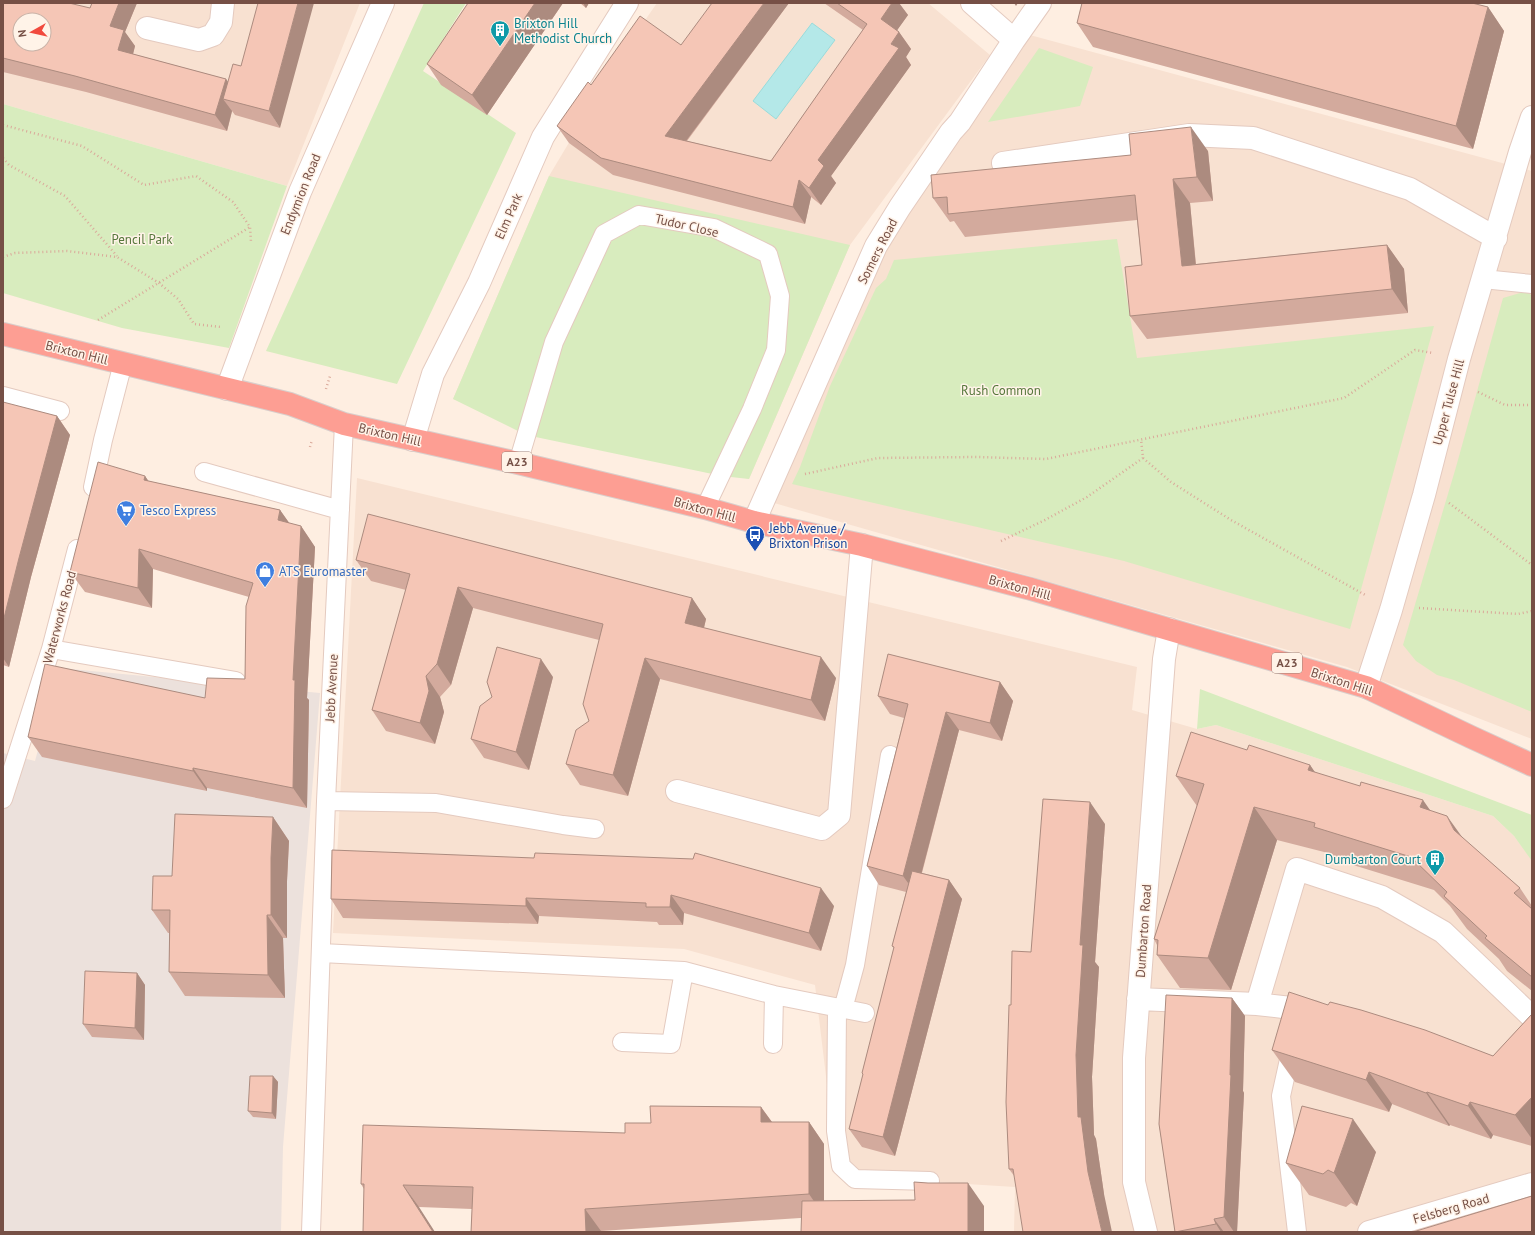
<svg xmlns="http://www.w3.org/2000/svg" width="1535" height="1235" font-family="'PT Sans',sans-serif">
	<style>
		.residential { fill: #f8e1d1; fill-rule: evenodd }
		.industrial { fill: #ece1dc }
		.green { fill: #d8ecbe }
		.water { fill: #b4e8e8; stroke: #99dbdb }
		.lines { fill: none; stroke-linecap: round; stroke-linejoin: round }
		.lane-casing { stroke: #e4cabf; stroke-width: 20 }
		.street-casing { stroke: #e4cabf; stroke-width: 24 }
		.highway-casing { stroke: #d9cecb; stroke-width: 24 }
		.path { stroke: #daa99a; stroke-width: 2.5; stroke-dasharray: 1 3; stroke-linecap: butt }
		.lane { stroke: #fff; stroke-width: 18 }
		.street { stroke: #fff; stroke-width: 22 }
		.highway { stroke: #fd9e93; stroke-width: 22 }
		.wall { fill: #d3aa9d }
		.shaded-wall { fill: #ac8b7f }
		.building { fill: #f5c6b6; stroke: #ac8b7f; fill-rule: evenodd }
		.labels { text-anchor: middle; stroke-width: 3; stroke-linejoin: round; paint-order: stroke }
		.shield { fill: #fff3e8; stroke: #9f8177; stroke-width: 1 }
		.shield-label { font-size: 12px; font-weight: bold; fill: #765046 }
		.culture-label { font-size: 13px; fill: #0d838f; stroke: #fff3e8; text-anchor: start }
		.street-label { font-size: 13px; fill: #765046; stroke: #fff3e8 }
		.park-label { font-size: 13px; fill: #56773b; stroke: #fff3e8 }
		.shop-label { font-size: 13px; fill: #366cbe; stroke: #fff3e8; text-anchor: start }
		.transit-label { font-size: 13px; fill: #164399; stroke: #fff3e8; text-anchor: start }
	</style>
	<rect width="100%" height="100%" fill="#feeee1"/>
	<path class="residential" d="M3,3H360L287,186L3,104ZM20,20H44V44H20Z
		M657,3H928L990,55L850,245L749,479L453,399L549,176L625,49Z
		M1015,31L1532,171V739L1347,667L760,499L874,237Z
		M357,478L1137,667L1132,710L1197,729L1216,725L1493,816L1514,836L1532,860V1232H1014L1015,1187L838,1176L815,985L684,949L333,933Z"/>
	<path class="industrial" d="M60,668L320,693L283,1147L281,1232H3V753L35,761Z"/>
	<path class="green" d="M424,3H466L423,71L516,133L397,384L266,351Z
		M1039,48L1093,67L1080,106L988,122Z
		M3,104L287,186L229,348L122,328L3,293Z
		M549,176L850,245L749,479L722,476L526,435L453,399Z
		M1117,239L1137,358L1434,326L1350,629L1124,561L792,484L800,467L830,386L876,288L886,279L894,260Z
		M1527,291L1532,296V712L1454,680L1437,675L1416,661L1403,645L1456,467L1503,298Z
		M1200,689L1532,815V861L1514,836L1493,816L1216,725L1197,729Z"/>
	<path class="water" d="M812,23L835,40L776,119L753,101Z"/>
	<g class="lines">
		<defs>
			<path id="lane" d="M1483,279L1532,284
				M3,396L60,411
				M518,463L554,342L604,234L639,215L714,228L768,254L780,296L776,350L752,409L705,508
				M204,472L340,510
				M93,487L103,440L123,363
				M51,649L236,681
				M3,799L51,649L77,549
				M326,801L436,803L563,825L595,829
				M321,953L684,971L774,995L865,1013
				M837,1008L836,1131L841,1166L855,1179L930,1181
				M843,1009L855,965L890,755
				M622,1042L671,1044L684,971
				M773,1044L774,995
				M1292,1046L1281,1096L1297,1232
				M311,1232L326,801L344,424"/>
			<path id="street" d="M972,3L1014,40
				M147,28L199,40L213,35L221,22L223,3
				M1003,163L1189,135L1253,138L1410,189L1496,238
				M227,389L300,192L383,3
				M413,440L433,374L479,283L543,137L627,3
				M754,522L876,246L900,207L951,132L960,122L1014,40L1040,3
				M1366,687L1391,610L1424,495L1459,359L1520,152L1532,117
				M677,791L822,829L839,815L862,545
				M1138,999L1257,1004L1300,1009L1314,1012
				M1257,1004L1297,869L1382,897L1443,932L1532,1017
				M1146,1232L1134,1182V1058L1164,659L1169,629
				M1369,1232L1532,1184"/>
			<path id="highway" d="M3,334L290,404L344,424L518,463L705,508L754,522L862,545L1031,589L1366,687L1471,737L1532,765"/>
		</defs>
		<use href="#lane" class="lane-casing"/>
		<use href="#street" class="street-casing"/>
		<use href="#highway" class="highway-casing"/>
		<path class="path" d="M3,125L82,146L144,185L196,176L233,202L250,227L251,242
			M3,158L9,165L65,196L117,256
			M3,257L15,253L67,251L117,257L159,283L178,299L194,324L221,327
			M98,320L250,227
			M326,389L330,376
			M1478,392L1505,405H1532
			M310,447L312,440
			M1143,458L1171,482L1231,520L1367,596
			M805,474L878,458L976,457L1046,459L1344,398L1415,350L1433,353
			M1449,503L1532,565
			M1001,541L1045,520L1087,497L1143,458L1141,439
			M1419,608L1518,614L1532,611"/>
		<use href="#lane" class="lane"/>
		<use href="#street" class="street"/>
		<use href="#highway" class="highway"/>
	</g>
	<path class="wall" d="M3,3L90,8L92,3H137L125,32L135,46L133,54L226,79L228,82L241,66L280,128L235,115L232,111L227,131L86,92L3,72Z
		M468,3H563L487,115L441,85L427,64Z
		M580,3H589L586,8Z
		M789,3L687,141L771,161L863,30L824,3H899L908,15L897,30L899,32L911,49L906,57L911,65L831,176L836,183L821,205L811,197L805,224L613,175L569,143L557,126L591,85L681,45Z
		M1488,7L1504,31L1473,149L1093,47L1077,23Z
		M1208,151L1213,201L1190,203L1196,264L1387,245L1404,269L1408,313L1147,339L1130,316L1142,265L1137,220L965,237L954,221L950,222L933,198Z
		M3,403L57,416L70,435L31,577L9,667L3,665Z
		M145,476L148,481L280,510L289,523L301,526L315,547L307,698L309,700L307,808L207,788V791L42,757L28,737L205,698L245,679L249,597L153,569L152,608L85,592L70,572Z
		M356,560L692,598L706,619L704,628L836,678L825,721L660,679L628,796L580,785L566,764L589,721L599,640L473,608L451,685L440,697L444,712L435,744L386,731L372,710L406,590L371,581Z
		M553,677L529,770L484,758L471,739Z
		M1000,682L1013,701L1002,741L959,730L922,873L949,880L962,899L895,1156L862,1147L849,1129L863,1075L862,1073L894,948L892,946L906,892L879,885L867,866L904,718L890,714L878,696Z
		M1247,750L1310,765L1315,773L1429,810L1463,839L1520,888L1532,906V991L1507,971L1499,959L1467,929L1450,906L1434,890L1337,860L1332,854L1277,840L1231,990L1180,988L1157,955V945L1154,939L1197,806L1176,776Z
		M273,817L289,841L287,881V938H283L285,998L185,996L169,972V933H168L152,910L172,876Z
		M1105,824L1095,962L1099,967L1092,1077L1094,1135L1096,1139L1104,1194L1015,1177L1009,1169L1011,1005L1031,952Z
		M332,850L834,906L821,951L684,913L683,925H659L657,922L539,916L538,924L343,918L331,899Z
		M137,973L145,985L144,1040L92,1037L83,1024Z
		M1232,998L1245,1016L1243,1091L1244,1093L1237,1232H1175L1159,1124Z
		M1328,1005L1493,1056L1532,1014V1146L1493,1135L1491,1139L1450,1125L1449,1126L1392,1104L1389,1112L1295,1082L1272,1050Z
		M273,1076L278,1082L276,1119L253,1117L248,1111Z
		M761,1107L772,1122H809L824,1144V1201L984,1206L601,1231V1232H471L472,1209L419,1207L364,1189L361,1184L625,1133L651,1123Z
		M1376,1152L1357,1206L1351,1203L1346,1207L1309,1195L1286,1163Z"/>
	<path class="shaded-wall" d="M119,3H137L125,32L135,46L130,66L118,50L110,26Z
		M298,3H314L280,128L269,111Z
		M535,3H563L487,115L472,95Z
		M583,3H589L586,8Z
		M764,3H789L677,153L665,136Z
		M892,3H899L908,15L893,36L881,19Z
		M1014,3H1018L1016,6Z
		M1488,7L1504,31L1473,149L1456,126Z
		M899,32L911,49L906,57L911,65L831,176L836,183L821,205L809,188L818,160Z
		M226,79L237,96L223,99L232,111L227,131L215,115Z
		M1191,127L1208,151L1213,201L1197,177Z
		M1173,179L1190,203L1198,289L1182,266Z
		M799,180L811,197L805,224L793,207Z
		M1387,245L1404,269L1408,313L1392,289Z
		M57,416L70,435L31,577L9,667L3,658V622L19,558Z
		M145,476L159,496L144,480Z
		M280,510L295,531L278,520Z
		M301,526L315,547L307,698L309,700L307,808L293,788V680Z
		M139,549L153,569L152,608L138,588Z
		M458,587L473,608L451,685L437,664Z
		M692,598L706,619L700,644L685,623Z
		M821,657L836,678L825,721L811,700Z
		M645,658L660,679L628,796L613,775Z
		M541,659L553,677L529,770L516,752Z
		M426,676L440,697L444,712L435,744L420,723Z
		M1000,682L1013,701L1002,741L990,723Z
		M946,712L959,730L916,894L903,876Z
		M1310,765L1333,798L1308,770Z
		M193,768L207,788V791L193,771Z
		M1423,800L1446,833L1420,807Z
		M1090,802L1105,824L1095,962L1099,967L1092,1077L1094,1135L1096,1139L1104,1194L1112,1232H1102L1088,1172L1078,1117L1076,1055L1080,945Z
		M1254,807L1277,840L1231,990L1208,958Z
		M1447,816L1470,848L1454,830Z
		M273,817L289,841L287,881V938L271,915V858Z
		M949,880L962,899L895,1156L883,1137Z
		M821,888L834,906L821,951L809,933Z
		M671,895L684,913L683,925L670,907Z
		M526,898L539,916L538,924L526,906Z
		M267,915L283,938L285,998L268,975Z
		M137,973L145,985L144,1040L135,1028Z
		M1232,998L1245,1016L1243,1091L1244,1093L1237,1232H1234L1224,1217Z
		M1369,1072L1392,1104L1389,1112L1366,1080Z
		M273,1076L278,1082L276,1119L272,1113Z
		M1427,1092L1450,1125L1449,1126L1426,1093Z
		M1532,1097V1139L1515,1115Z
		M1470,1102L1493,1135L1491,1139L1468,1106Z
		M761,1107L777,1129L761,1122Z
		M1353,1119L1376,1152L1357,1206L1334,1173Z
		M809,1122L824,1144V1216L809,1194Z
		M968,1183L984,1206V1232H968Z
		M403,1185L419,1207L435,1232H433Z
		M585,1209L601,1231V1232H586Z
		M1214,1219L1224,1232H1221L1216,1224Z"/>
	<path class="building" d="M3,3H69L90,8L92,3H119L110,26L124,30L118,50L226,79L215,115L75,76L3,58ZM20,20H44V44H20Z
		M258,3H298L269,111L223,99L233,64L241,66Z
		M468,3H535L472,95L427,64Z
		M712,3H764L665,136L771,161L867,24L837,3H892L881,19L899,32L891,44L899,48L818,160L824,166L809,188L799,180L793,207L601,158L557,126L588,82L591,85L640,16L681,45Z
		M1082,3H1472L1488,7L1456,126L1077,23Z
		M1191,127L1197,177L1173,179L1182,266L1387,245L1392,289L1130,316L1125,267L1142,265L1135,195L948,214L947,197L933,198L931,175L1131,155L1129,134Z
		M3,402L57,416L19,558L3,622Z
		M98,462L145,476L144,480L280,510L278,520L301,526L293,680H295L293,788L193,768V771L28,737L45,664L205,698L207,678L245,679L246,606L253,583L139,549L138,588L70,572Z
		M368,514L692,598L685,623L821,657L811,700L645,658L613,775L566,764L576,730L589,721L583,704L603,624L458,587L437,664L426,676L429,691L420,723L372,710L410,574L356,560Z
		M497,647L541,659L516,752L471,739L480,706L492,697L487,682Z
		M888,654L1000,682L990,723L946,712L903,876L867,866L908,704L878,696Z
		M1191,732L1247,750L1249,745L1310,765L1308,770L1360,786L1361,782L1423,800L1420,807L1447,816L1454,830L1520,888L1514,893L1532,909V977L1485,938L1487,936L1444,896L1447,892L1411,857L1314,827L1315,823L1254,807L1208,958L1157,955L1158,940L1154,939L1204,784L1176,776Z
		M1043,799L1090,802L1080,945H1083L1076,1055L1078,1117H1081L1088,1172L1102,1232H1023L1013,1169H1009L1006,1102L1009,1005H1011L1012,951L1031,952Z
		M175,814L273,817L271,858V915H267L268,975L169,972L170,910H152L153,876H172Z
		M332,850L534,858L535,853L693,859L695,853L821,888L809,933L671,895L670,907H646V903L526,898V906L331,899Z
		M912,871L949,880L883,1137L849,1129L863,1074L862,1073L894,947L892,946Z
		M85,971L137,973L135,1028L83,1024Z
		M1289,992L1328,1005L1330,1002L1361,1010L1425,1030L1493,1056L1532,1014V1097L1515,1115L1470,1102L1468,1106L1427,1092L1426,1093L1369,1072L1366,1080L1272,1050Z
		M1166,995L1232,998L1230,1075H1231L1224,1217L1214,1219L1216,1224L1175,1232L1159,1124Z
		M250,1076H273L272,1113L248,1111Z
		M650,1106L761,1107V1122H809V1194L585,1209L586,1232H471L473,1187L403,1185L433,1232H363L364,1184H361L363,1125L625,1133V1123H651Z
		M1302,1106L1353,1119L1334,1173L1328,1170L1323,1174L1286,1163Z
		M914,1182L928,1183H968V1232H801L802,1201L915,1200Z
		M1532,1196V1232H1413Z"/>
	<defs>
		<symbol id="building-pin" viewBox="-11 -11 22 30"><path d="M0 17L-7.5 6A9.5 9.5 0 1 1 7.5 6Z" fill="#0f9aa8" stroke="#fff3e8"/><path d="M-4-6H4V6H1V3H-1V6H-4ZM-2.5-4.3h1.7v1.8h-1.7ZM.8-4.3h1.7v1.8H.8ZM-2.5-1h1.7V.8h-1.7ZM.8-1h1.7V.8H.8Z" fill="#fff"/></symbol>
		<symbol id="supermarket-pin" viewBox="-11 -11 22 30"><path d="M0 17L-7.5 6A9.5 9.5 0 1 1 7.5 6Z" fill="#3f7fe0" stroke="#fff3e8"/><path d="M-6-5.5h2.5l.6 2H6L4.5 2H-2.5L-4.4-4H-6ZM-1.5 3.2a1.3 1.3 0 1 0 .1 0ZM3 3.2a1.3 1.3 0 1 0 .1 0Z" fill="#fff"/></symbol>
		<symbol id="bus-pin" viewBox="-11 -11 22 30"><path d="M0 17L-7.5 6A9.5 9.5 0 1 1 7.5 6Z" fill="#1a4fb4" stroke="#fff3e8"/><path d="M-5-6H5V4H4V6H2V4H-2V6H-4V4H-5ZM-3.5-4V0h7V-4ZM-3.5 1.2v1.5H-2V1.2ZM2 1.2v1.5H3.5V1.2Z" fill="#fff"/></symbol>
		<symbol id="shop-pin" viewBox="-11 -11 22 30"><path d="M0 17L-7.5 6A9.5 9.5 0 1 1 7.5 6Z" fill="#3f7fe0" stroke="#fff3e8"/><path d="M-5-2.5h2.3a2.7 3.5 0 0 1 5.4 0H5L5.5 6h-11ZM-1.5-2.5h3a1.5 2.3 0 0 0-3 0Z" fill="#fff"/></symbol>
	</defs>
	<g fill-rule="evenodd">
		<use href="#building-pin" x="489" y="19" width="22" height="30"/>
		<use href="#supermarket-pin" x="115" y="499" width="22" height="30"/>
		<use href="#bus-pin" x="744" y="524" width="22" height="30"/>
		<use href="#shop-pin" x="254" y="560" width="22" height="30"/>
		<use href="#building-pin" x="1424" y="848" width="22" height="30"/>
	</g>
	<g class="labels">
		<g class="shield">
			<rect x="502" y="452" width="30" height="20" rx="3"/>
			<rect x="1272" y="653" width="30" height="20" rx="3"/>
		</g>
		<g class="shield-label">
			<text x="517" y="466">A23</text>
			<text x="1287" y="667">A23</text>
		</g>
		<g class="culture-label">
			<text x="514" y="28">Brixton Hill<tspan x="514" dy="15">Methodist Church</tspan></text>
			<text x="1421" y="864" text-anchor="end">Dumbarton Court</text>
		</g>
		<g class="street-label">
			<text transform="translate(300 194) rotate(-68)" y="5">Endymion Road</text>
			<text transform="translate(508 216) rotate(-66)" y="5">Elm Park</text>
			<text transform="translate(687 225) rotate(13)" y="5">Tudor Close</text>
			<text transform="translate(877 251) rotate(-63)" y="5">Somers Road</text>
			<text transform="translate(77 352) rotate(14)" y="5">Brixton Hill</text>
			<text transform="translate(1448 402) rotate(-75)" y="5">Upper Tulse Hill</text>
			<text transform="translate(390 434) rotate(13)" y="5">Brixton Hill</text>
			<text transform="translate(705 509) rotate(15)" y="5">Brixton Hill</text>
			<text transform="translate(1020 587) rotate(15)" y="5">Brixton Hill</text>
			<text transform="translate(59 617) rotate(-75)" y="5">Waterworks Road</text>
			<text transform="translate(1342 681) rotate(18)" y="5">Brixton Hill</text>
			<text transform="translate(331 688) rotate(-87)" y="5">Jebb Avenue</text>
			<text transform="translate(1143 931) rotate(-86)" y="5">Dumbarton Road</text>
			<text transform="translate(1451 1208) rotate(-16)" y="5">Felsberg Road</text>
		</g>
		<g class="park-label">
			<text x="142" y="244">Pencil Park</text>
			<text x="1001" y="395">Rush Common</text>
		</g>
		<g class="shop-label">
			<text x="140" y="515">Tesco Express</text>
			<text x="279" y="576">ATS Euromaster</text>
		</g>
		<g class="transit-label">
			<text x="769" y="533">Jebb Avenue /<tspan x="769" dy="15">Brixton Prison</tspan></text>
		</g>
	</g>
	<rect width="1535" height="1235" fill="none" stroke="#765046" stroke-width="8"/>
	<g transform="translate(32 32) rotate(262)"><circle r="19" fill="#fff3e8" stroke="#c8b2a7"/>
	<path d="M0-3L7 15L0 10L-7 15Z" fill="#f1493d"/>
	<text y="-6" font-size="11" font-weight="bold" text-anchor="middle" fill="#765046">N</text>
	</g>
</svg>
